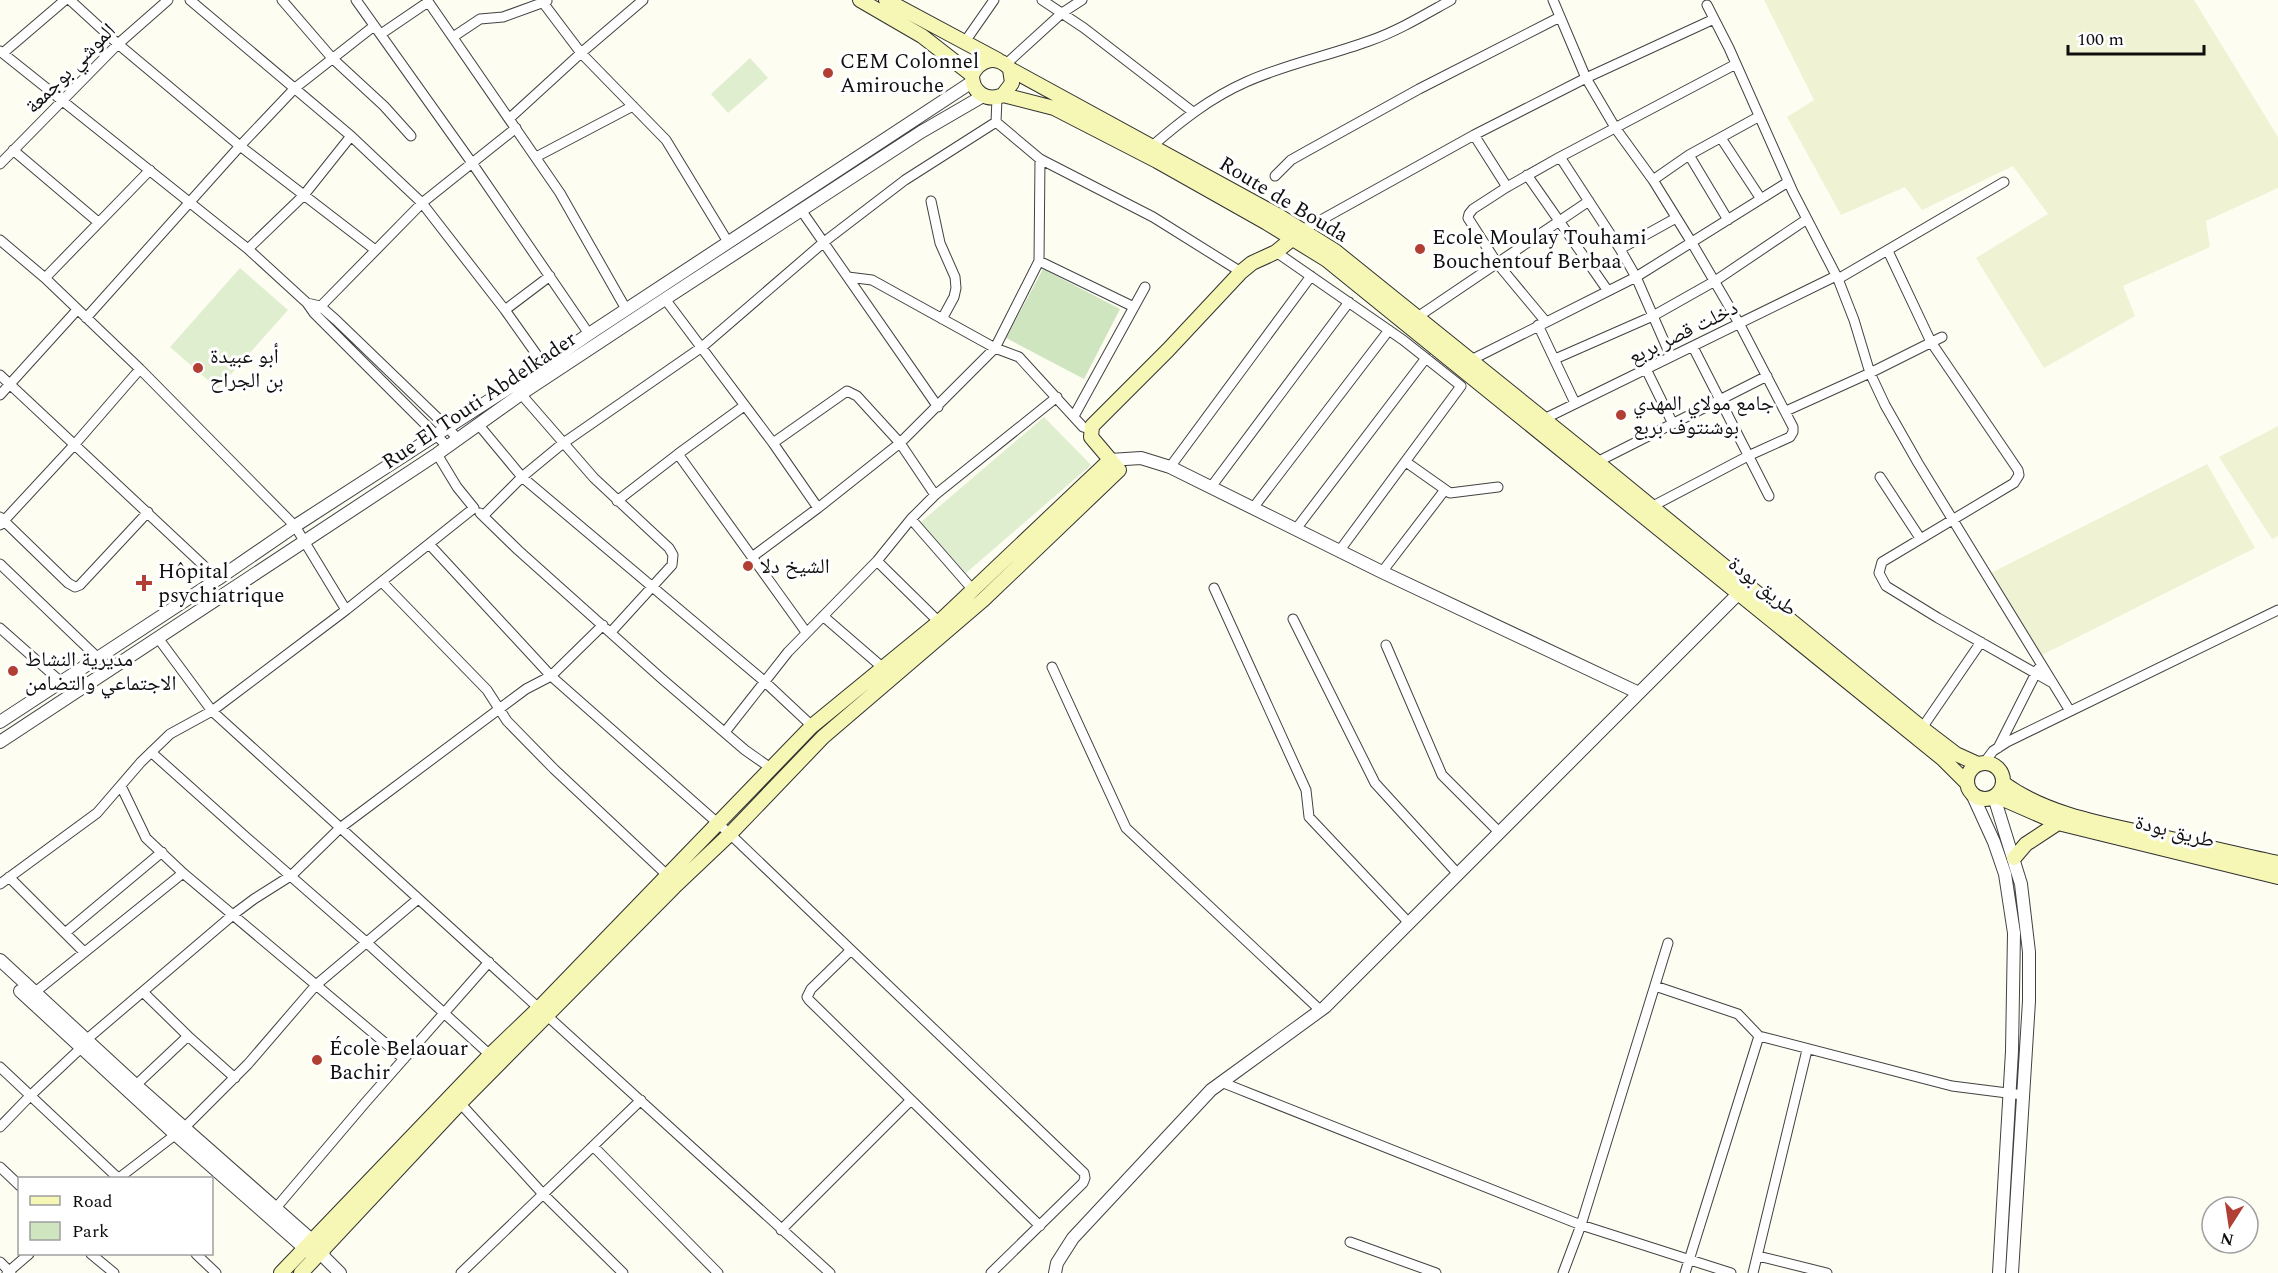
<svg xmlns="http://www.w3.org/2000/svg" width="2278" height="1273" font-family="Spectral,'Noto Naskh Arabic',serif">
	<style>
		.farmland { fill: #f0f2d4 }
		.green { fill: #cee5bf }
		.pitch { fill: #dfeecf }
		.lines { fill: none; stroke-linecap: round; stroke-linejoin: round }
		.minor-casing { stroke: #424242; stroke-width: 11 }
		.tertiary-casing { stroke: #424242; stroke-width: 14 }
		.secondary-casing { stroke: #313131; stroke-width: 16 }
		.minor { stroke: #fff; stroke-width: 9 }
		.tertiary { stroke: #fff; stroke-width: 12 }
		.secondary { stroke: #f6f7b4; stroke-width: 14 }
		.poi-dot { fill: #b23f34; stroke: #fff; stroke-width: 2 }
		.labels { text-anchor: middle; stroke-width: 6; stroke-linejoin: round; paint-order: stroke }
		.poi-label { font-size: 21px; fill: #0f0f0f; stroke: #fff; text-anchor: start }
		.street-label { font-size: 21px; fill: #0f0f0f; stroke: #fff }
	</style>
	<rect width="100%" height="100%" fill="#fefdf2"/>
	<path class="farmland" d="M1764,0H2194L2278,137V188L2206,221L2210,247L2123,286L2135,316L2044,368L1976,258L2048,214L2013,166L1922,210L1905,187L1841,215L1787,117L1814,100Z
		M2278,426V536L2272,539L2219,457Z
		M2207,464L2255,548L2042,655L1991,573Z"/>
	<path class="green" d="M1043,269L1120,309L1084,379L1006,338Z"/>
	<path class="pitch" d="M750,58L768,78L728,113L711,94Z
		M240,268L288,310L218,389L170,347Z
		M1044,417L1091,465L966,573L921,522Z"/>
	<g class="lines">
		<defs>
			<path id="minor" d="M70,0L118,44L240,146L374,249
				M190,0L351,136L422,203L505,310L544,365
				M282,0L332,58L384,106L411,136
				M356,0L472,163L589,334
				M427,0L560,193L626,309
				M541,0L581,53L666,140L728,242
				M1042,0L1084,28L1193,112
				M1553,0L1586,78L1616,129L1653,180L1692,243L1740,325L1793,427V432L1790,437L1748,456L1651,507
				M1707,5L1729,48L1793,192L1838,279L1854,320L1870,373L1885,405L1918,463L2070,711
				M381,34L428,2
				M453,37L480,19L503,17L547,1
				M964,43L994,0
				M0,51L248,249L307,303
				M3,53L65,0
				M1006,64L1062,13L1082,0
				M997,98L996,122L1040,159L1039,261
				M510,118L581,53L643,0
				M1474,135L1507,187
				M1721,138L1761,199
				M1151,147C1181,121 1210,98 1246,82C1286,64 1328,56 1369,41C1398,31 1424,15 1451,0
				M13,150L98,222
				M1689,155L1728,220
				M536,157L633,106
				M1040,159L1153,217L1241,272
				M0,164L118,44L168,0
				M1527,175L1608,291
				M1275,176L1291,160L1307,151L1419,89L1560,17
				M1653,180L1689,155L1758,117
				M931,201L940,243L955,277L956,288L954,297L942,319
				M801,210L938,407
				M1303,230L1474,135L1586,78L1714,19
				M0,240L45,278L140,369L295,526L346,610
				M248,249L304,195L351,136
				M1620,249L1676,218
				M1888,251L1931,342L2018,470L2019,475L2014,483L1882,562L1879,573L1886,586L1938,618L2051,682
				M1276,252L1403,340L1461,386L1340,550
				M848,277L872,280L995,348L1019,357L1083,427L1090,429
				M45,278L150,170
				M1838,279L2004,182
				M665,299L773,443L818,508L900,443L935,495
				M317,310L422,203L516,128
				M505,310L550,276
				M86,318L240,146L295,88L374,26
				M1416,318L1589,201
				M1546,322L1497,263L1468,218L1469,214L1473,209L1507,187L1560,157
				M1538,325L1575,403
				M1693,347L1769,496
				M1671,357L1636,277L1620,249L1560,157L1736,64
				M1555,359L1653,316L1715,281L1807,219
				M1471,360L1636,277L1788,182
				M1646,369L1673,424
				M0,375L218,579
				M521,394L594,478L669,548L673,555L672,565L611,632
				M0,395L77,310
				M1786,411L1870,373L1942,337
				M1074,416L1145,287
				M1544,419L1836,276
				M478,424L522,477L764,681L812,726
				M773,443L847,391L857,396L900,443L995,348L1039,261L1134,307
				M447,446L314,313L307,303L320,306L336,320L447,427L458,439
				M678,454L744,406
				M1406,462L1450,493L1498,487
				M1597,462L1767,376
				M1170,467L1311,276
				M1880,477L1920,538
				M1211,487L1349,302
				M617,501L678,454L806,632
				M1253,508L1389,330
				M480,513L518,550L661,678L745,750L772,769
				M483,516L522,477L562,444L702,347L824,242L905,180L996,122
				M0,517L68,583L75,587L80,585L148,512
				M911,519L973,590
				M0,525L75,444L140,369
				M1296,529L1426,358
				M429,544L551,676L730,834L1084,1173L1085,1178L1083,1183L991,1273
				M752,557L818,508
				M877,561L939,622
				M0,564L97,657
				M1382,572L1444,491
				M382,582L487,690L507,721L554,769L667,875
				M1214,588L1306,790L1309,817L1409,923
				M823,616L882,667
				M1293,619L1375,783L1458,874
				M0,628L60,681
				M158,638L212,711L830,1273
				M1386,645L1442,775L1499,832
				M1052,667L1126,828L1320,1010
				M1922,728L1981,642
				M725,732L788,652L877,561L911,519L935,495L1057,397
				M1998,748L2038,669
				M151,752L246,837L366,942L490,1055
				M1984,763L1993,751L2007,742L2278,610
				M121,786L146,838L183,873L404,1059
				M9,877L84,952
				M0,884L97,813L141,762L170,734L212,711L346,610L474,508L457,487L437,454
				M65,933L162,852
				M851,950L811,989L807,997L809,1000L1040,1226
				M1655,986L1738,1014L1759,1036L1952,1086L2023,1095
				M34,993L183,873
				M188,1036L235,1078
				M86,1040L234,914L254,899L292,875L340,828L526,689L551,676L603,625
				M0,1067L118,1178
				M1221,1082L1581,1225L1731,1273
				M136,1085L188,1036L143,992
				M460,1103L543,1194L623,1273
				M0,1127L30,1096L81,1048
				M593,1146L718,1273
				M0,1167L20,1186
				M119,1178L184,1128L248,1064L316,985L418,899
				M275,1209L365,1103L489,962
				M781,1230L911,1100
				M1350,1242L1436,1273
				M91,1254L114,1273
				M196,1254L216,1273
				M1758,1256L1827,1273
				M0,1262L11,1273
				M7,1273L29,1254
				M461,1273L641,1100
				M1563,1273L1581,1225L1668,943
				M1685,1273L1759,1036
				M1753,1273L1807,1050"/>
			<path id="tertiary" d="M1110,460L1141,458L1170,467L1382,572L1639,693
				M0,722L218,579L295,526L544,365L589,334L972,82
				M0,742L437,454L521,394L665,299L921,132L983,96
				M1973,796L1994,842L2005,874L2014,933L2012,1051L1999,1273
				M1994,797L2021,884L2029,952V1001L2012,1273
				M0,960L129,1079L323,1250L324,1257L340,1273
				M20,991L176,1135L310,1253
				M1055,1273L1057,1263L1073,1238L1211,1090L1325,1007L1739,593"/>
			<path id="secondary" d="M860,0L922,36L972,75C972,93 987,102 1003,95L1012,83L1010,69C997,54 980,59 972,75
				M886,0L998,60
				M1010,69L1279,216L1335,251L1597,462L1922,728L1956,754L1978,764
				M1003,95L1054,108L1157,161L1267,223L1327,260L1943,759L1966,782
				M1967 781a18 18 0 1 1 36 0a18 18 0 1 1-36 0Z
				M2003,783C2045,814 2102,824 2153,835C2195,844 2236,854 2278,863
				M1996,796L2058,823L2278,877
				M2014,858L2026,844L2058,823
				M281,1273L490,1055L540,1007L812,726L939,622L1110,460
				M301,1273L460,1103L674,887L730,834L823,737L983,600L1119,470L1091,437L1092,426L1168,350L1241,272L1252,263L1276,252L1303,230"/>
		</defs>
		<use href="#minor" class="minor-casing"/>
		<use href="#tertiary" class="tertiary-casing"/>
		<use href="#secondary" class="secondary-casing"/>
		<use href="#minor" class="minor"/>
		<use href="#tertiary" class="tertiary"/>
		<use href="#secondary" class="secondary"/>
	</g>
	<g class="poi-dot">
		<circle cx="828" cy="73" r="6"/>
		<circle cx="1420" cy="249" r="6"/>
		<circle cx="198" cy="368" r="6"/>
		<circle cx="1621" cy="415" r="6"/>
		<circle cx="748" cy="566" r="6"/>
		<path d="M141 574h6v6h6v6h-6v6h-6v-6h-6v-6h6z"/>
		<circle cx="13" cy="671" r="6"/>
		<circle cx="317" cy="1060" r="6"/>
	</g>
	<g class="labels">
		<g class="poi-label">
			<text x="840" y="68">CEM Colonnel<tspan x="840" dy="24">Amirouche</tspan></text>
			<text x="1432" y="244">Ecole Moulay Touhami<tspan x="1432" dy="24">Bouchentouf Berbaa</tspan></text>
			<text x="210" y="363">أبو عبيدة<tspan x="210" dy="24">بن الجراح</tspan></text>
			<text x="1633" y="410">جامع مولاي المهدي<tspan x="1633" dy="24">بوشنتوف بربع</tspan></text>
			<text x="760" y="573">الشيخ دلا</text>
			<text x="158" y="578">Hôpital<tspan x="158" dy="24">psychiatrique</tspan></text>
			<text x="25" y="666">مديرية النشاط<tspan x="25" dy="24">الاجتماعي والتضامن</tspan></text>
			<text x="329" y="1055">École Belaouar<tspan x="329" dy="24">Bachir</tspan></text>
		</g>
		<g class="street-label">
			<text transform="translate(70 68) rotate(-45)" y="7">الموشي بوجمعة</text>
			<text transform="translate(1284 199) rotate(31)" y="7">Route de Bouda</text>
			<text transform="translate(1683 332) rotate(-26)" y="7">دخلت قصر بربع</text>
			<text transform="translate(479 400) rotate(-34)" y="7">Rue El Touti Abdelkader</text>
			<text transform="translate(1763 586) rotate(39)" y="7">طريق بودة</text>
			<text transform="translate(2175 831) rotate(14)" y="7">طريق بودة</text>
		</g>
	</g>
	<rect x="18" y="1177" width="195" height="78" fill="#ffffff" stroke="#9f9f9f" stroke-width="1.5"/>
	<rect x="30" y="1196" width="30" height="9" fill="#f6f7b4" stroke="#9f9f9f" stroke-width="1.5"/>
	<text x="72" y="1207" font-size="18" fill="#0f0f0f">Road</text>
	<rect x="30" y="1222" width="30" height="18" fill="#cee5bf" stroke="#9f9f9f" stroke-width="1.5"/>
	<text x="72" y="1237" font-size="18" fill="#0f0f0f">Park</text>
	<g transform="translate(2230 1225) rotate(192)"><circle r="28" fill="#ffffff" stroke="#9f9f9f" stroke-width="1.5"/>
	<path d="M0-4.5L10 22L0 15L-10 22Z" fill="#b23f34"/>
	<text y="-9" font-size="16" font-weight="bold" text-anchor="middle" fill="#0f0f0f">N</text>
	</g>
	<path d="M2068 45v9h136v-9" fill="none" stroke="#0f0f0f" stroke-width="3"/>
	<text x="2077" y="45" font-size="18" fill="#0f0f0f" stroke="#ffffff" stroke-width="4.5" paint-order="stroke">100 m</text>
</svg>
